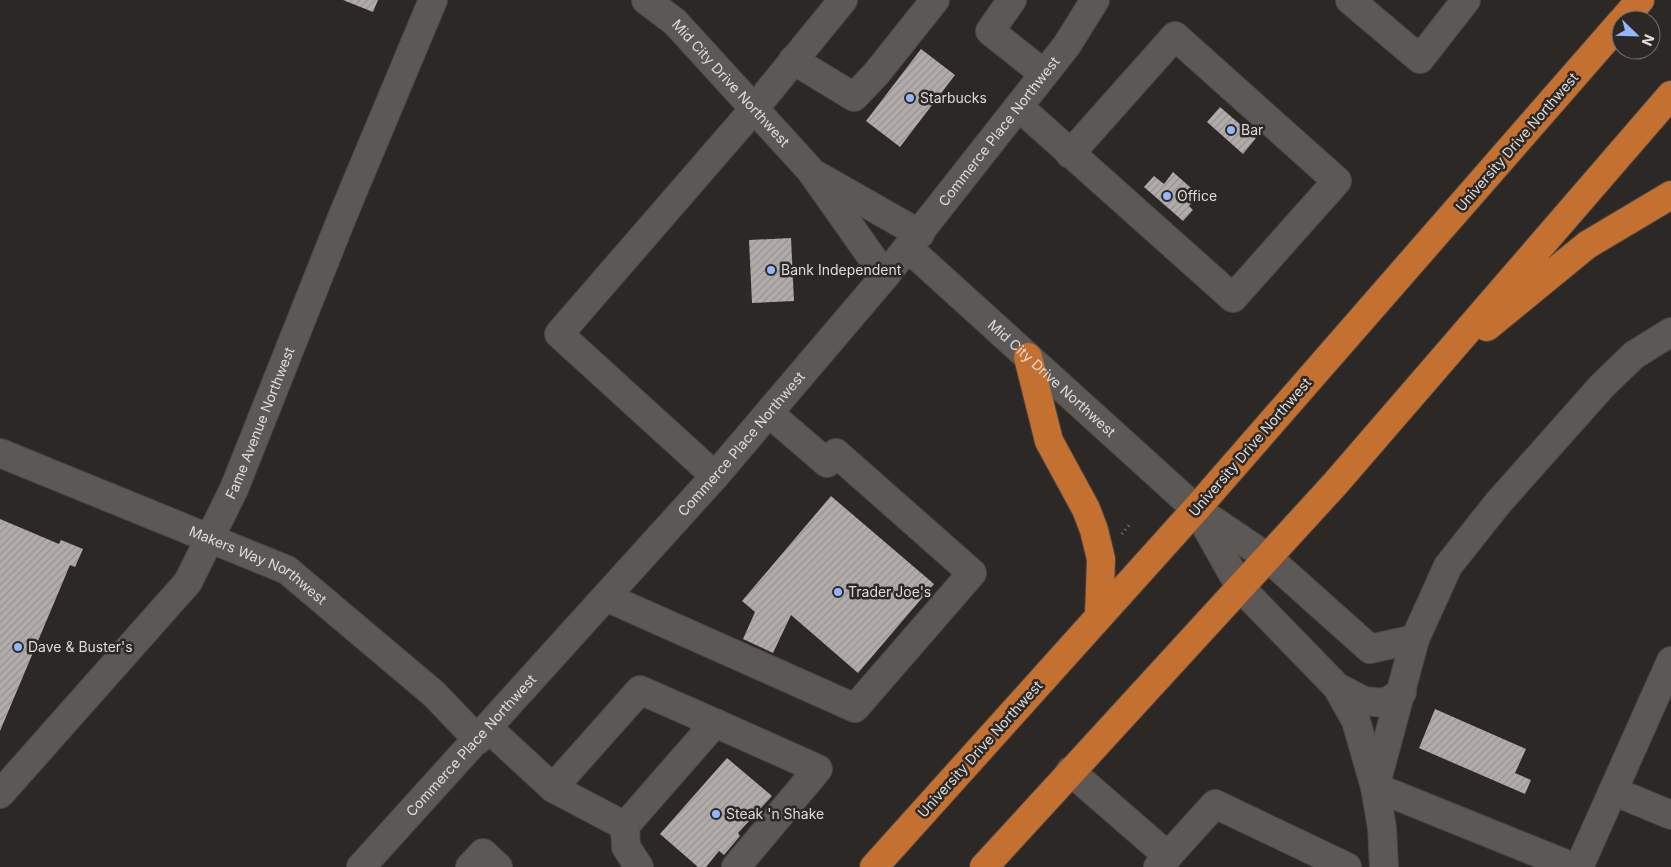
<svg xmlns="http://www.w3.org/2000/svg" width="1671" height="867" font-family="Inter,sans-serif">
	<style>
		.building { fill: url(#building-hatch) }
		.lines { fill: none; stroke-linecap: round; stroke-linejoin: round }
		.minor-casing { stroke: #494644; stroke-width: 30 }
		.highway-casing { stroke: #494644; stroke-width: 30 }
		.path { stroke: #7e7b79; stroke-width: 3; stroke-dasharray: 1 4; stroke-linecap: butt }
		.minor { stroke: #5c5855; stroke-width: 28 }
		.highway { stroke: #c47030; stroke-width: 28 }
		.poi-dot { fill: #95b6fd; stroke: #2c2826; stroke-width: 2 }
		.labels { text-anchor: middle; stroke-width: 5; stroke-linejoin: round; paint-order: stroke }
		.street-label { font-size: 14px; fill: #dfdcda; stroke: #2c2826 }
		.poi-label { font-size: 14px; fill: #dfdcda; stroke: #2c2826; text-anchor: start }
	</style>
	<defs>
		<pattern id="building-hatch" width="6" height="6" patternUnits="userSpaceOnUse" patternTransform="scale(1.25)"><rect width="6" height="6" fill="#b1aca9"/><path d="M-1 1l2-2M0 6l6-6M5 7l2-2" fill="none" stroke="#96928f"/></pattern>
	</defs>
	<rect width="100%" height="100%" fill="#2c2826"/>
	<path class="building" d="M343,0H378L373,12Z
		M921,49L955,75L900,147L866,121Z
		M1220,107L1256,138L1243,154L1207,122Z
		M1173,172L1199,195L1189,206L1193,210L1183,221L1144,187L1154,176L1164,184Z
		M791,238L794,301L752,303L749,240Z
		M831,496L934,584L858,673L791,615L773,653L743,639L755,612L742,601Z
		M0,519L59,544L61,540L83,549L75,567L70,565L0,731Z
		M1435,709L1526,749L1515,773L1531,780L1525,794L1419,748Z
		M727,758L772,796L738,833L740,836L724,855L719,851L706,867H698L660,834Z"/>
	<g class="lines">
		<defs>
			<g id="minor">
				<path id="s1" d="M646,0L675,22L811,171L885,276"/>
				<path d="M1012,0L990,31L1044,74"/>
				<path d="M1350,0L1420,59L1466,0"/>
				<path d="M793,60L854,97L876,74L935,0"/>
				<path d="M1019,107L1233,298L1337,181L1175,36L1070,154"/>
				<path d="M818,176L920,234"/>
				<path id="s2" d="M908,248L1196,509L1267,557L1370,649L1415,639L1448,566L1498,503L1602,386L1634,355L1671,332"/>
				<path id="s3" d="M0,453L287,570L434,694L478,740"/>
				<path d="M715,476L559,334L754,109L843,0"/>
				<path d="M1199,514L1240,587L1337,687L1356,721L1375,787L1573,867"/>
				<path d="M606,597L855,708L972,573L836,453L827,463L769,413"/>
				<path d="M1337,687L1364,701L1385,703L1402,692"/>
				<path d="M715,723L818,769L736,867"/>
				<path d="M488,728L553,788L625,826L715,723L640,690L553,788"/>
				<path d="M1070,771L1168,856"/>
				<path d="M1613,791L1671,815"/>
				<path id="s4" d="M0,794L188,582L234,489L343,215L433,0"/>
				<path d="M625,826L626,847L639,867"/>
				<path id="s5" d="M361,867L715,476L885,276L1067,45L1095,0"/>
				<path d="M470,867L483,853L498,867"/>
				<path d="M1158,867L1215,804L1347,867"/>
				<path d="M1384,867L1382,828L1375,787L1415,639"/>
				<path d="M1579,867L1671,661"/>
			</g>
			<path id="highway" d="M1623,20L1640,0
				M1487,327L1587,245L1671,195
				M1028,357L1049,441L1086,509L1094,530L1101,559L1099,616
				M874,867L1196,509L1621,22
				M984,867L1335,484L1671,95"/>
		</defs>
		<use href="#minor" class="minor-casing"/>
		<use href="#highway" class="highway-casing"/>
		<path class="path" d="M1122,534L1130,524"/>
		<use href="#minor" class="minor"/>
		<use href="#highway" class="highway"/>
	</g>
	<g class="poi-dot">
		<circle cx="910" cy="98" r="5"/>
		<circle cx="1231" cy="130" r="5"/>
		<circle cx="1167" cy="196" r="5"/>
		<circle cx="771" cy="270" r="5"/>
		<circle cx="838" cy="592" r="5"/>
		<circle cx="18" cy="647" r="5"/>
		<circle cx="716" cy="814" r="5"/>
	</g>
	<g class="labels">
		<g class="street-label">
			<text dy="5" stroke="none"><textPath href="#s1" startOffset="119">Mid City Drive Northwest</textPath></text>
			<text dy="5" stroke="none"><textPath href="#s5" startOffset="974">Commerce Place Northwest</textPath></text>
			<text transform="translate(1517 142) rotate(-49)" y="5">University Drive Northwest</text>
			<text dy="5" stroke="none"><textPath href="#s2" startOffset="194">Mid City Drive Northwest</textPath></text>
			<text dy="5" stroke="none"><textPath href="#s4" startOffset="458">Fame Avenue Northwest</textPath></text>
			<text dy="5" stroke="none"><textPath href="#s5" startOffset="569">Commerce Place Northwest</textPath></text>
			<text transform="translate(1250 447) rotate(-49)" y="5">University Drive Northwest</text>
			<text dy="5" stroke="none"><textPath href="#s3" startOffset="282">Makers Way Northwest</textPath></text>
			<text dy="5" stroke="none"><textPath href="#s5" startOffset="164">Commerce Place Northwest</textPath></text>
			<text transform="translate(980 749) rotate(-48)" y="5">University Drive Northwest</text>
		</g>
		<g class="poi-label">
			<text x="920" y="103">Starbucks</text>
			<text x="1241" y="135">Bar</text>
			<text x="1177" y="201">Office</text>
			<text x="781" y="275">Bank Independent</text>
			<text x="848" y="597">Trader Joe's</text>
			<text x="28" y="652">Dave &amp; Buster's</text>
			<text x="726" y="819">Steak 'n Shake</text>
		</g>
	</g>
	<g transform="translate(1636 35) rotate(113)"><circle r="24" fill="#2c2826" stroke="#74706e"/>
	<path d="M0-4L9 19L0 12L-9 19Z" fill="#95b6fd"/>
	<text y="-8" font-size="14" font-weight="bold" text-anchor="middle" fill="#dfdcda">N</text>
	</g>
</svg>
